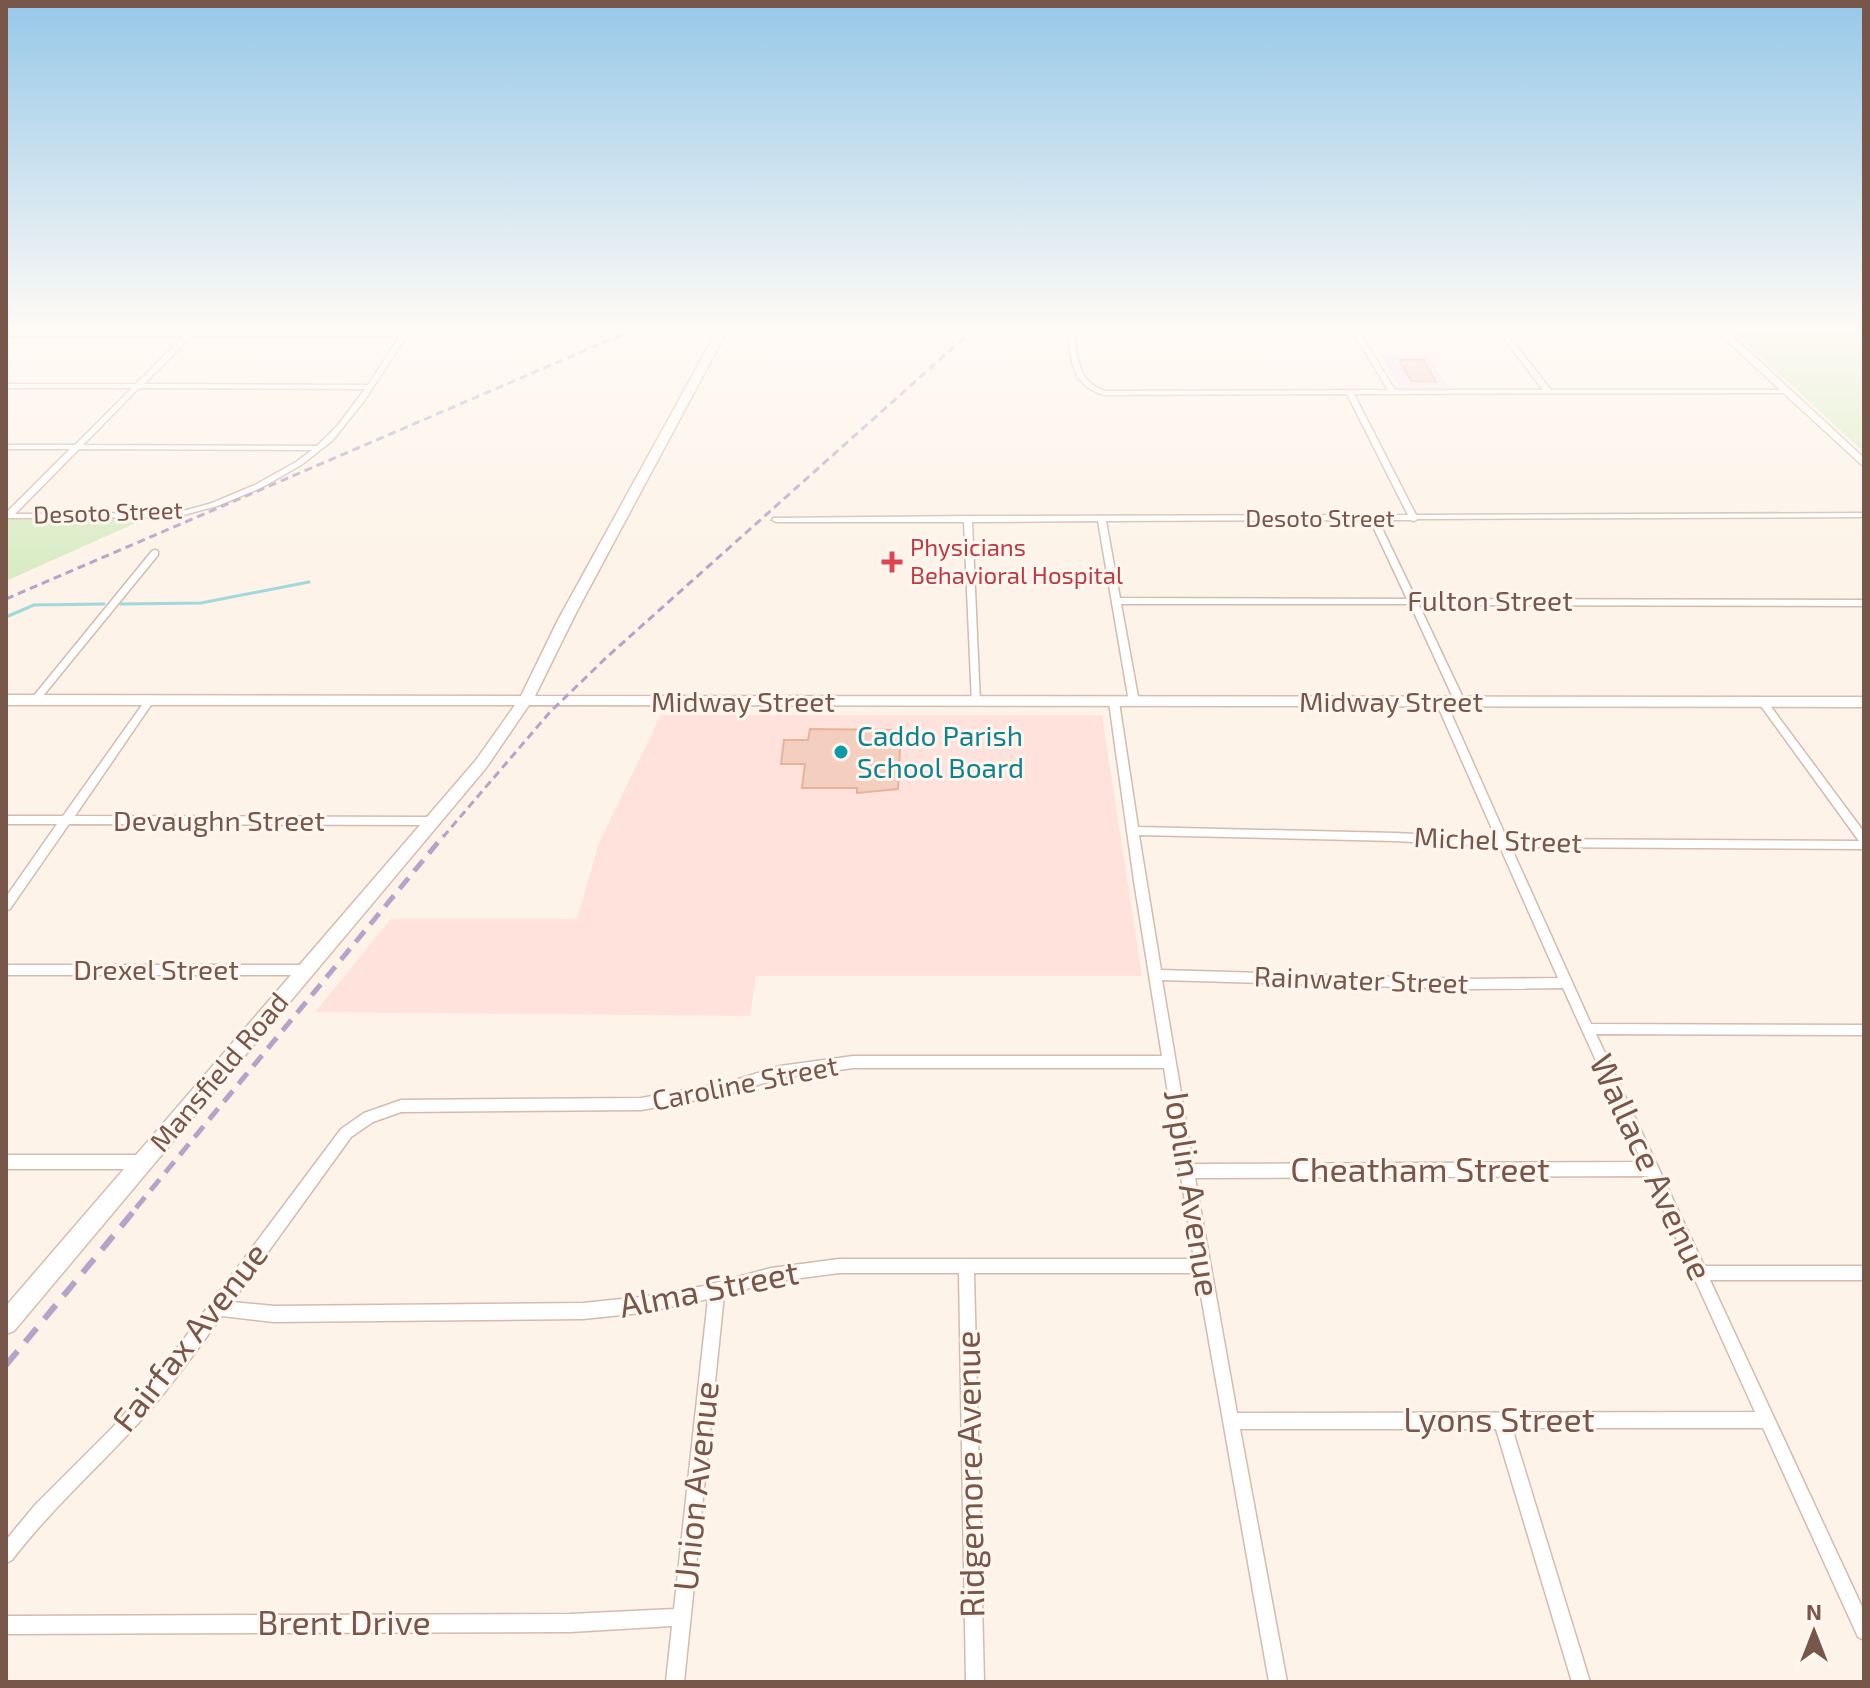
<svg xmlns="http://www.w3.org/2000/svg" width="1870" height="1688" font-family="'Exo 2',sans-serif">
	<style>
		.commercial { fill: #fee2db }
		.education { fill: #f0e4fa }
		.green { fill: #d9ecc5 }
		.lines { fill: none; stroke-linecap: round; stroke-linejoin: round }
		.stream { stroke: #a0d8db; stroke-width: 3 }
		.building { fill: #f4cebe; stroke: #e8b29d; stroke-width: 2 }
		.street-casing { stroke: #d3bbaf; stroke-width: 3 }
		.secondary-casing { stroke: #d8bcaf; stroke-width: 3 }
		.street { fill: #fff; fill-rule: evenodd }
		.secondary { fill: #fff; fill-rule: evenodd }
		.rail-far2 { stroke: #b4a4c9; stroke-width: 3; stroke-dasharray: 8 5; stroke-linecap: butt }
		.rail-far1 { stroke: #b4a4c9; stroke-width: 5; stroke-dasharray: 14 9; stroke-linecap: butt }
		.rail { stroke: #b4a4c9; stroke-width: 6; stroke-dasharray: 18 12; stroke-linecap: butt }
		.health-dot { fill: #e0444e; stroke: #fff7ef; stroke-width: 3 }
		.culture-dot { fill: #0f9aa8; stroke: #fff7ef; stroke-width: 3 }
		.labels { text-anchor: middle; stroke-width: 6; stroke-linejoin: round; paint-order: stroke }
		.far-street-label { font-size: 24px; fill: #79564a; stroke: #fff7ef }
		.far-health-label { font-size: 24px; fill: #be3a42; stroke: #fff7ef; text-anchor: start }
		.street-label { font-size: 28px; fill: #79564a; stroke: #fff7ef }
		.culture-label { font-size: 28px; fill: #0d838f; stroke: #fff7ef; text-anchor: start }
		.near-street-label { font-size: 34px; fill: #79564a; stroke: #fff7ef }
	</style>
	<rect width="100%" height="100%" fill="#fdf3e8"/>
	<path class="commercial" d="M661,715H1102L1142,976H756L750,1016L315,1012L391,919H577L599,843Z"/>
	<path class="education" d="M1380,355H1427L1448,387H1399Z"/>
	<path class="green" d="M1730,329H1864V452Z
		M149,517L6,581V518Z"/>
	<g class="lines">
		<path class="stream" d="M121,604L201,603L309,582
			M6,617L34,605L104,604"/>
	</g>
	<path class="building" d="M1399,360H1424L1436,382L1411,381Z
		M810,729L901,730L898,789L857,793V788H802L805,764H781L784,740H808Z"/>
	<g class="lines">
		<defs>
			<path id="street" d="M405,329H411L364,401L332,441L301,465L261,488L217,506L176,517L6,518V513L70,449H6V445H75L132,388H6V384H136L184,336H6V332H188L192,330L195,332H403ZM192,336H400L368,385L144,384ZM139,388L365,389L338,425L317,446L83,445ZM79,449L312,450L296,462L255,485L212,503L176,513L15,514Z
				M1067,329H1073C1078,355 1075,381 1105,391L1388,390L1351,329H1357L1395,390H1543L1497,329H1503L1551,390H1787V392L1785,393L1354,394L1416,515L1864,513V517L1418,519L1414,521L1410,520H1378L1416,599L1864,600V606L1419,605L1465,702L1460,705L1455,702L1410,604H1121L1139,702L1134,705L1129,702L1098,521L972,522L980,702L978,704H972L964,522H776L772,520L773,518L968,516L1408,515L1347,394L1104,395C1069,384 1072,360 1067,329ZM1370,520L1407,599L1120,598L1106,521Z
				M155,550L158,551V555L38,702H32L30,700L32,698L152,551Z
				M150,697L155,700L153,702L75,816L432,817L437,821L432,825L69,824L10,909L6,911V897L57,824H6V816H63L147,698Z
				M1114,699L1119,702L1138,827L1395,833L1496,838L1436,702L1441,699L1446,702L1507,839L1859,841L1758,702L1760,700H1766L1864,832V849L1511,847L1591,1024L1864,1025V1035L1596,1034L1704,1266H1864V1280H1710L1864,1611V1640L1858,1637L1763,1428H1512L1590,1682H1572L1496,1429H1240L1287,1682H1269L1197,1273H974L984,1682H966L959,1273H839L771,1282L724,1295L684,1682H666L672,1626L570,1632L6,1634V1616L570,1614L674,1609L708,1299L641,1313L583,1319L274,1322L222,1316C196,1351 171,1387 142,1419C99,1467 51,1509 12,1560L6,1563V1540L35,1505L112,1428L148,1387L341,1129L364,1113L401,1100L641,1098L729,1082L780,1066L853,1056H1162L1134,881L1109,702ZM1139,835L1395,841L1500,847L1558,978L1472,979L1161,970ZM1162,980L1472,989L1563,988L1642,1162L1193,1164ZM853,1068H1164L1194,1259H839L771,1268L704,1286L641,1297L583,1303L274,1306L232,1302L351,1137L373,1122L401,1112L641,1110L729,1094L780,1078ZM1648,1176L1755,1412L1237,1413L1195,1178Z
				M6,965H306L310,966L312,970L310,974L306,975H6Z
				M6,1155H142L147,1157L149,1162L147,1167L142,1169H6Z"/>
			<path id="secondary" d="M718,329H728L577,611L535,696L1864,697V707L529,705L486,768L14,1331L6,1334V1306L476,760L515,705H6V695L521,696L558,620Z
				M1714,329H1725L1864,458V467Z"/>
		</defs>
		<use href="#street" class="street-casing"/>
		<use href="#secondary" class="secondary-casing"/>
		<use href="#street" class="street"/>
		<use href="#secondary" class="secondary"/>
		<path class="rail-far2" d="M6,599L635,329
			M443,837L550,712L608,656L974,329"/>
		<path class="rail-far1" d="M136,1208L444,835"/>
		<path class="rail" d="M6,1365L138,1206"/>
	</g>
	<linearGradient id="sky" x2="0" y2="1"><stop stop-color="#95c8e8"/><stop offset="0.58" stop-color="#fefaf5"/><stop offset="1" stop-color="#fefaf5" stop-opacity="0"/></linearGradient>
	<rect width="1870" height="565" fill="url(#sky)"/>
	<path class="health-dot" d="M888 550h8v8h8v8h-8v8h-8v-8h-8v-8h8z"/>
	<circle class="culture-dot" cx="841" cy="752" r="8"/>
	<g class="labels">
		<g class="far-street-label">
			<text transform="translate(108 513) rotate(-2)" y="8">Desoto Street</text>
			<text x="1320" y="527">Desoto Street</text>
		</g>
		<g class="far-health-label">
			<text x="910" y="556">Physicians<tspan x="910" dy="28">Behavioral Hospital</tspan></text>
		</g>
		<g class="street-label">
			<text x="1490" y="611">Fulton Street</text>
			<text x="743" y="712">Midway Street</text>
			<text x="1391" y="712">Midway Street</text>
			<text x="219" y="831">Devaughn Street</text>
			<text transform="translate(1498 840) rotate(2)" y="10">Michel Street</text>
			<text x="156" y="980">Drexel Street</text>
			<text transform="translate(1361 980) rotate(2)" y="10">Rainwater Street</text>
			<text transform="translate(219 1072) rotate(-50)" y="10">Mansfield Road</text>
			<text transform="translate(745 1083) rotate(-11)" y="10">Caroline Street</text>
		</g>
		<g class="culture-label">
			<text x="857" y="746">Caddo Parish<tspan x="857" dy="32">School Board</tspan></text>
		</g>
		<g class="near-street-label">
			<text transform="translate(1651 1167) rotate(65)" y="12">Wallace Avenue</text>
			<text x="1420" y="1182">Cheatham Street</text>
			<text transform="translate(1192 1193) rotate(81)" y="12">Joplin Avenue</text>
			<text transform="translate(709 1289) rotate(-11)" y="12">Alma Street</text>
			<text transform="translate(190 1337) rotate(-52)" y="12">Fairfax Avenue</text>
			<text x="1499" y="1432">Lyons Street</text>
			<text transform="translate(970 1474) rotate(-91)" y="12">Ridgemore Avenue</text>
			<text transform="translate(696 1486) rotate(-84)" y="12">Union Avenue</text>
			<text x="344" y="1635">Brent Drive</text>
		</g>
	</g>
	<rect width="1870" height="1688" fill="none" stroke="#79564a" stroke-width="16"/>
	<g transform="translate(1814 1632)" stroke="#fff7ef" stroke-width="6" paint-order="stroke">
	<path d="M0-6L14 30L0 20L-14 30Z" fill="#79564a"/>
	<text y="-12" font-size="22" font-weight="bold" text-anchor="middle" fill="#79564a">N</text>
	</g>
</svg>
